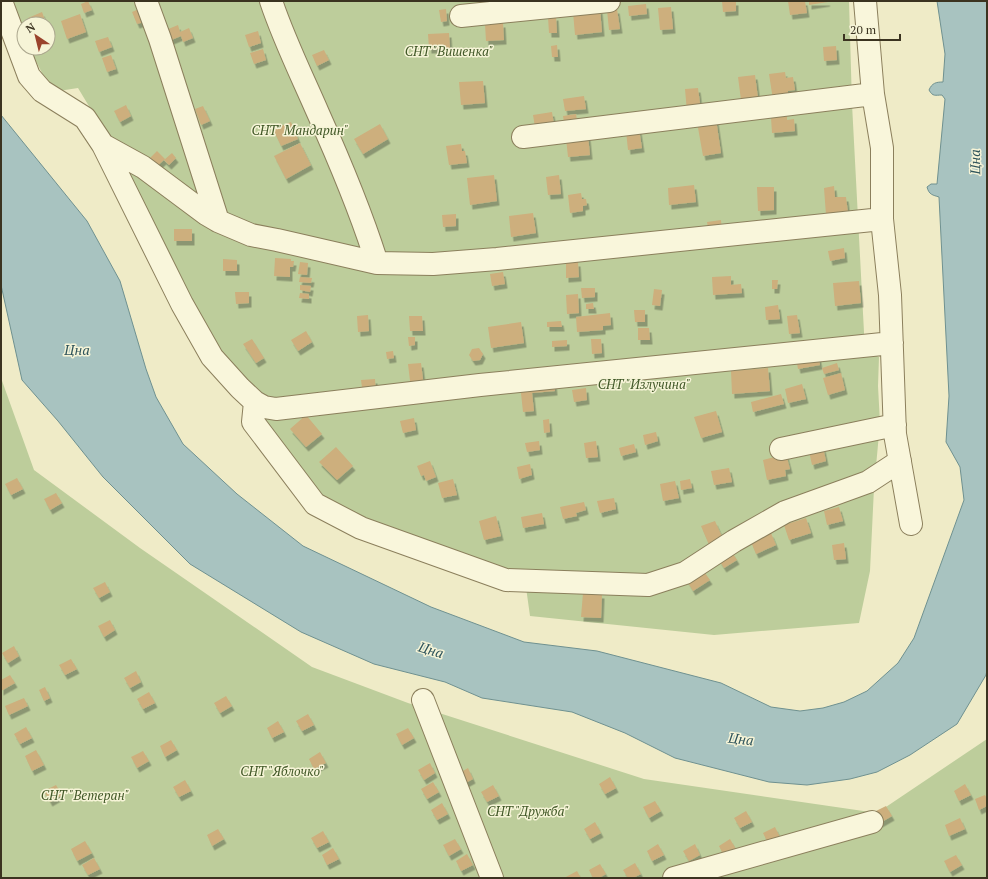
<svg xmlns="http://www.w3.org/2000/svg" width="988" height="879" font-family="'PT Serif',serif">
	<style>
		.green { fill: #bdcd9b }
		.water { fill: #a8c3c0; stroke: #6f9190 }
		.building { fill: #cdaf7d; filter: url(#shadow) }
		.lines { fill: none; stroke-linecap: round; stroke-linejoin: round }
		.minor-casing { stroke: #8b7f5c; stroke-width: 24 }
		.minor { stroke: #f9f6db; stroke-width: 22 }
		.labels { text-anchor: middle; stroke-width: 3; stroke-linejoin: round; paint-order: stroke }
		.park-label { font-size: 13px; font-style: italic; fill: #415827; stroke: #f6f4d7 }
		.water-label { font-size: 14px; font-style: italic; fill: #2f545b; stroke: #f6f4d7 }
	</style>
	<defs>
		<filter id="shadow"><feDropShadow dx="2.5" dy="4.5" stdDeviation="0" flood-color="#0004"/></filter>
	</defs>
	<rect width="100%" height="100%" fill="#efebc7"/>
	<path class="green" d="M11,1H849L852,104L865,351L879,357L878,386L880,423L874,488L870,571L859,623L714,635L530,616L524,573H491L327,502L259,419L155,233L117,163L204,222L247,245L374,273L384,256L222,219L107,136L78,88L52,92L29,48H48V24H24V36Z
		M1,378L34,470L140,548L312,667L408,703L644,779L877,813L987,739V878H1Z"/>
	<path class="water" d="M937,1H987V670L986,675L957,724L910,755L877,772L850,779L807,785L769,782L675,758L625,733L572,712L482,698L445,682L374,664L301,632L190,564L103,477L58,421L22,380L1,285V115L87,221L120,281L146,369L156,397L183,444L237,494L303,546L431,607L524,642L597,651L721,683L771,707L800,711L823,708L844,702L867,691L898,663L914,638L964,500L960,467L946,442L949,396L939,197C933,195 929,195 927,187L931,184H937L945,99L942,95C935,95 933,97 929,90C932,83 936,82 943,82L945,54Z"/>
	<path class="building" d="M88,1L92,10L84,13L81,4Z
		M722,1H736V11L723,12Z
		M788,1H805L807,13L790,15Z
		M809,1H827L828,2L809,5Z
		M646,4L647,14L629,16L628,6Z
		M671,7L673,29L660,30L658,8Z
		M139,9L144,22L137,24L132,12Z
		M446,9L447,21L441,22L439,10Z
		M600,9L602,32L575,35L573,12Z
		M617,9L620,29L609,30L607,10Z
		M42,12L46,23L30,24L28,18Z
		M80,14L86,32L67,39L61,21Z
		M556,16L557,33H549L548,17Z
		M503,23L504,40L486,41L485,24Z
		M178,25L180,32L189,28L193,38L183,42L181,36L169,41L166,30Z
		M258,31L261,43L249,47L245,35Z
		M449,33L450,48L429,49L428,34Z
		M108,37L112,47L99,52L95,41Z
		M557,45L558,57H552L551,46Z
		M836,46L837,60L824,61L823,47Z
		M263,49L266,60L254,64L250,53Z
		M324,50L329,60L317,66L312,55Z
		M111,55L116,69L107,72L102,58Z
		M785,72L786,78L793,77L795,90L788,91V98L773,100L769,74Z
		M755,75L758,98L741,100L738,77Z
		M483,81L485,103L461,105L459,82Z
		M698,88L701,111L687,112L685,89Z
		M584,96L586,109L565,111L563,99Z
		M126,105L131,116L120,122L114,111Z
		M203,106L210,121L201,125L195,109Z
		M552,112L554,124L535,127L533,115Z
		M576,114L578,126L565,128L563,116Z
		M787,116V120L794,119L795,131L772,133L771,118Z
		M716,119L721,153L703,156L697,122Z
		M291,122L298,139L281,146L273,129Z
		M380,124L388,139L363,154L354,139Z
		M639,129L642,148L628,150L626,131Z
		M588,136L590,155L568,157L566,138Z
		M300,143L311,165L286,179L274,156Z
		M461,144L462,151H465L467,163L449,165L446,146Z
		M157,151L165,159L155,168L147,161Z
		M172,153L176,158L169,165L164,160Z
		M494,175L497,201L470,205L467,178Z
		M559,175L561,194L548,195L546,177Z
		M694,185L696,202L669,205L668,188Z
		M834,186L835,197H846L848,213L826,215L824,188Z
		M757,187H774V210L758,211Z
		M581,193L582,199H586L587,205L583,206V211L570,213L568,195Z
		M533,213L536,233L511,237L509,216Z
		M456,214V226L443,227L442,215Z
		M721,220L722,232L709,233L707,222Z
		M174,229H192V241H174Z
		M844,248L845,258L830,261L828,251Z
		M275,258L291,259V261H294L293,267H290V277L274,276Z
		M223,259L237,260V271H223Z
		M300,262L308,263L307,275L298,274Z
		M566,262H578L579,277L566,278Z
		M503,272L505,284L492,286L490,274Z
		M731,276V285L741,284L742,293L713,295L712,277Z
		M300,277L312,278L311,283L299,282Z
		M772,280H778L777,289H772Z
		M859,281L861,303L835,306L833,283Z
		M300,285L311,286L310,292L300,290Z
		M581,288H595V297L582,298Z
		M654,289L662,290L660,306L652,305Z
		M235,292H249V303L236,304Z
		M300,293L309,294V299L299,298Z
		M578,294L579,313L567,314L566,295Z
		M593,303L594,309H586V304Z
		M778,305L780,319L766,320L765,307Z
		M634,310H645V322H635Z
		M610,313L611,325L603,326V330L577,332L576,317Z
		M368,315L369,331L358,332L357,316Z
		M797,315L800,333L789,334L787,316Z
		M409,316H422L423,331H410Z
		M561,321L562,327H547V322Z
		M521,322L524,343L491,348L488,327Z
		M638,328H649L650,340H638Z
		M306,331L312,342L298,351L291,340Z
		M408,337H415V345L409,346Z
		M252,339L264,358L256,363L243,344Z
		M591,339H601L602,353L592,354Z
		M567,340V346L552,347V341Z
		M479,348L483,354L480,360L473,361L469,355L472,349Z
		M393,351L394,358L387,359L386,352Z
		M818,354L820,365L798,369L796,358Z
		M421,363L424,387L411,389L408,364Z
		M837,363L839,370L824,374L822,368Z
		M768,368L770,391L732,394L731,371Z
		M841,373L845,390L828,395L823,378Z
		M375,379L376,394L363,395L361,380Z
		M554,381L555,391L532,393L534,411L523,412L520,384Z
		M802,384L806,399L788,403L785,389Z
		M586,388L587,400L574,402L572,390Z
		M781,394L784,404L753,412L751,402Z
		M716,411L722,432L701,438L694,417Z
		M306,415L322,434L306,447L290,429Z
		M414,418L416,430L403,433L400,421Z
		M549,419L550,432L544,433L543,420Z
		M656,432L658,441L645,445L643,435Z
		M539,441L540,450L527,452L525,443Z
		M596,441L598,457L586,458L584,443Z
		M634,444L636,452L621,456L619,448Z
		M336,447L353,466L337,480L319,462Z
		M823,447L826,461L812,465L809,451Z
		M786,454L790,469L785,470L786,476L767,480L763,460Z
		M430,461L436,477L426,481L424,475L421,476L417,466Z
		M530,464L532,475L519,479L517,467Z
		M729,468L732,482L714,485L711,471Z
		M17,478L23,489L11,495L5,484Z
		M453,479L457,495L442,498L438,483Z
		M690,479L692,488L681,490L680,481Z
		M675,481L679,498L663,501L660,484Z
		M56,493L62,503L50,510L44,499Z
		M614,498L616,509L600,513L597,501Z
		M584,502L586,510L576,513L577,516L563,519L560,507Z
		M839,507L843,521L827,525L824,511Z
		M542,513L544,524L523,528L521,517Z
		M496,516L501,536L484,540L479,521Z
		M806,518L811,533L789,540L784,525Z
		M715,521L724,541L710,547L701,526Z
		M771,533L776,545L756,554L751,542Z
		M844,543L846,559L834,560L832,545Z
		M732,552L737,560L724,568L719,560Z
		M702,569L710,580L693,591L686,579Z
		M105,582L110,592L99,598L93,588Z
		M583,593L602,594L601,618L581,617Z
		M110,620L115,630L104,637L98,626Z
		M14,646L19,656L8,663L2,653Z
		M71,659L77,669L65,675L59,665Z
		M136,671L141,682L130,688L124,678Z
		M10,675L15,683L1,691V680Z
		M45,687L50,698L44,701L39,690Z
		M149,692L155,703L143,709L137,699Z
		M226,696L232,706L220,713L214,703Z
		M24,698L28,706L9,715L5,706Z
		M308,714L314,725L302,731L296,721Z
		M278,721L284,732L272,738L267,728Z
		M26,727L32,738L20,744L14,734Z
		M408,728L414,738L402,745L396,734Z
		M171,740L177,750L165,757L160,746Z
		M36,750L44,765L32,771L25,756Z
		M143,751L149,761L137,768L131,757Z
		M320,752L326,763L314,769L309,759Z
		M430,763L435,773L424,780L418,770Z
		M468,768L473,779L462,785L456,775Z
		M610,777L616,788L605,794L599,784Z
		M185,780L191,791L179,797L173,787Z
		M433,782L439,792L427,799L421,789Z
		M965,784L971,795L959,801L954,791Z
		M56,785L62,795L50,802L44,791Z
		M493,785L499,796L487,802L481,792Z
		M985,795L987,799V806L979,810L975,799Z
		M655,801L661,811L649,818L643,807Z
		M442,803L448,814L437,820L431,810Z
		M886,806L892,816L880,823L874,812Z
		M746,811L752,822L740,828L734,818Z
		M960,818L965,829L949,836L945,825Z
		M595,822L601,833L590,839L584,829Z
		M775,827L780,837L768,843L763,833Z
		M218,829L224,839L212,846L207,835Z
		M323,831L329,842L317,848L311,838Z
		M455,839L461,849L449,856L443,845Z
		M730,839L736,849L724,856L719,846Z
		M85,841L92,853L77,861L71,849Z
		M658,844L664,855L652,861L647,851Z
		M695,844L700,855L689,861L683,851Z
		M333,848L339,859L327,865L322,855Z
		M467,854L473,865L461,871L456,861Z
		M956,855L962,865L950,872L944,861Z
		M94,858L100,869L88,875L82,865Z
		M635,863L641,874L633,878H628L623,870Z
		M600,864L606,874L599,878H593L589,870Z
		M577,871L581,878H564Z"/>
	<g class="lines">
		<defs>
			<path id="minor" d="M1,1L29,76L42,91L85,118L103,145L143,167L206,214L218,221L251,235L277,240L377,263L433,264L497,259L882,219V148L873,94L865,1
				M146,1L160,39L218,221
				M271,1C284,40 302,76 318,113C340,162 361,212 377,263
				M461,16L609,1
				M523,137L873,94
				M103,145L182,304L212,357L240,388L255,402L264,407L276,409L480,385L892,343
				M882,219L890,295L895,434L911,524
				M255,402L253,422L315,504L361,528L506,580L648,585L685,573L734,541L785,512L868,482L900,461
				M781,449L895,425
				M423,700L492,878
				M674,878L872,822"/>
		</defs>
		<use href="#minor" class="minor-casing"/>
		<use href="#minor" class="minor"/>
	</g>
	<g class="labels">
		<g class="park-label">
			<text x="449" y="56">СНТ "Вишенка"</text>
			<text x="300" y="135">СНТ" Мандарин"</text>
			<text x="644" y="389">СНТ "Излучина"</text>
			<text x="282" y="776">СНТ "Яблочко"</text>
			<text x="85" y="800">СНТ "Ветеран"</text>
			<text x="528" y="816">СНТ "Дружба"</text>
		</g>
		<g class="water-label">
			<text transform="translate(975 162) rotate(-91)" y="5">Цна</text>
			<text x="77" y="355">Цна</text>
			<text transform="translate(431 650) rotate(17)" y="5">Цна</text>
			<text transform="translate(741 739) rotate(7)" y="5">Цна</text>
		</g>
	</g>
	<rect width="988" height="879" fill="none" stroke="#3b3320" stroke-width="4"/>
	<g transform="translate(36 36) rotate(325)"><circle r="19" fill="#f6f4d7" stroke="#aba78e"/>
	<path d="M0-3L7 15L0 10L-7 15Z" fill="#9a432c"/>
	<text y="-6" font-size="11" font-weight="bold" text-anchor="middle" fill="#3b3320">N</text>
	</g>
	<path d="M844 34v6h56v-6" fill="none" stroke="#3b3320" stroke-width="2"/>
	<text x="850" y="34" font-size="12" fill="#3b3320" stroke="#f6f4d7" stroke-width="3" paint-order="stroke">20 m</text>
</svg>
